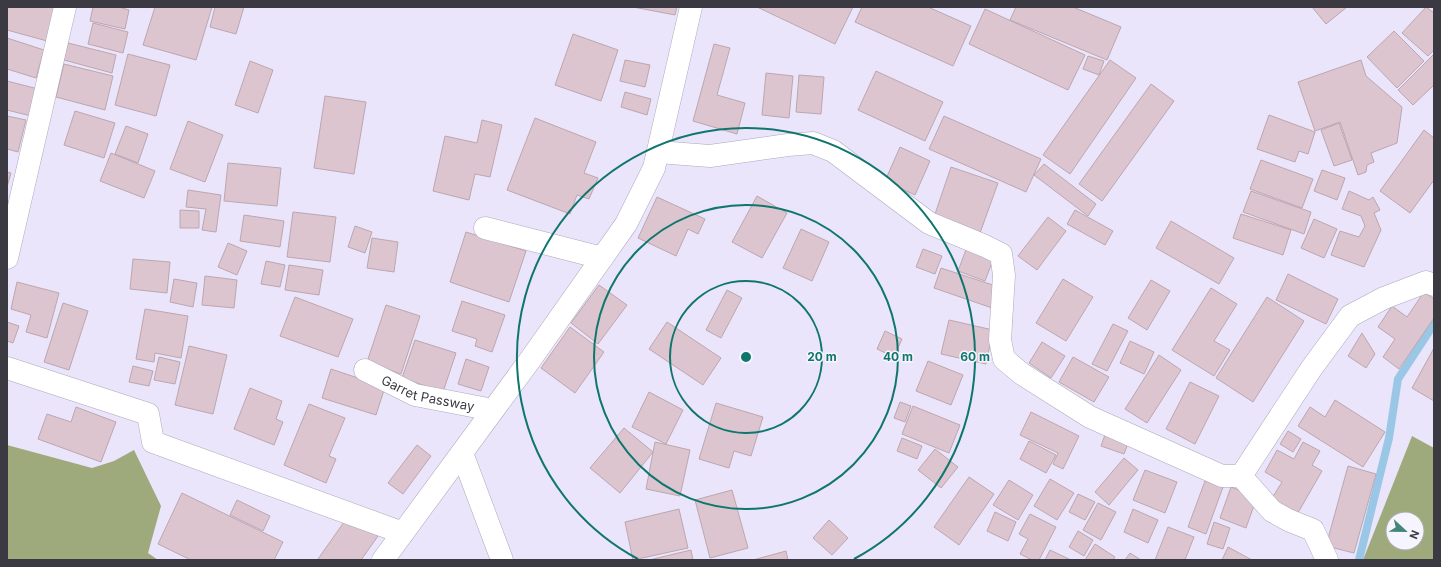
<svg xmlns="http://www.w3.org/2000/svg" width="1441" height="567" font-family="Inter,sans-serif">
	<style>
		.forest { fill: #9eaa7c; fill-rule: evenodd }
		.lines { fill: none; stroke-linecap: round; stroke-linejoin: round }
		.stream { stroke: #9bc7e7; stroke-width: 8 }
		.building { fill: #dcc5cf; stroke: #bca6b0 }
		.minor-casing { stroke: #ada8bc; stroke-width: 23 }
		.minor { stroke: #fff; stroke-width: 22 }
		.ring { fill: none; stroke: #0f766e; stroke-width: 2 }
		.labels { text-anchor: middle; stroke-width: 3; stroke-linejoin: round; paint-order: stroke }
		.street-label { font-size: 13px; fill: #3b3a42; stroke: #f6f4fd }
		.centre { fill: #0f766e; stroke: #f6f4fd; stroke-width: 2 }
		.ring-label { font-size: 12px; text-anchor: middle; font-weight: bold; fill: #0f766e; stroke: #f6f4fd; stroke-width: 3; stroke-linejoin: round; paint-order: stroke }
	</style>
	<rect width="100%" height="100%" fill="#eae5fa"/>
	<path class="forest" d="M1412,436L1434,448V560H1363ZM1393,519H1417V543H1393Z
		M7,445L92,468L114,461L134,450L161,506L148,553L158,560H7Z"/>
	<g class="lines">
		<path class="stream" d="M1359,560L1389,438L1398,379L1434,324"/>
	</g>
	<path class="building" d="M7,7H57L47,41L7,30Z
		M93,7H119L129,10L125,29L90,21Z
		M155,7H212L196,60L143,45Z
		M215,7H244L236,34L210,27Z
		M633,7H677L675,15Z
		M757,7H853L835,44Z
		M862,7H928L971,26L953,66L855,22Z
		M1016,7H1073L1121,27L1107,60L1010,20Z
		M1312,7H1347L1326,24Z
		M1426,7L1434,13V50L1428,56L1402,33Z
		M985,9L1085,55L1068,90L969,44Z
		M93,23L128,32L123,53L88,44Z
		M1394,31L1424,61L1397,88L1367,57Z
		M573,34L618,50L601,101L555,85Z
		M7,38L44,50L36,78L7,69Z
		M68,43L116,55L112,73L64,60Z
		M714,44L730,48L717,95L745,103L737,134L693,121Z
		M128,54L170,65L156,116L115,105Z
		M1434,54V85L1413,105L1398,90Z
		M1088,56L1104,61L1099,75L1083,69Z
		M625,60L650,65L645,87L620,81Z
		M1110,60L1136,78L1070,174L1043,155Z
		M1361,60L1366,76L1402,107L1397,143L1371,153L1374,162L1367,165L1366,172L1358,175L1340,122L1315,131L1298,82Z
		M250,61L273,70L258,113L235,105Z
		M64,64L113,76L105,110L56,97Z
		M876,71L943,102L925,141L858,110Z
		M766,73L793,76L789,118L762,115Z
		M799,75L824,77L821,114L796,112Z
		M7,81L42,90L35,117L7,110Z
		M1151,84L1174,101L1102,201L1079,184Z
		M625,92L651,99L647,115L621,107Z
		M325,96L366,102L354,174L314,168Z
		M75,111L115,123L104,158L64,145Z
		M1269,115L1315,132L1308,154L1299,151L1295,162L1257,149Z
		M7,116L26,120L18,152L7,149Z
		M944,116L1041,159L1026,192L929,149Z
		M535,118L596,142L584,173L598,178L589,199L577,195L570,214L507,190Z
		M482,120L502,125L490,177L475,174L469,200L433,191L445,136L477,143Z
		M188,121L223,135L205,182L170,169Z
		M1339,123L1352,160L1334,166L1321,130Z
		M126,126L148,134L138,163L115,154Z
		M1424,130L1434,138V180L1410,213L1380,191Z
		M900,147L930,161L915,195L885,181Z
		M111,153L155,171L144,198L100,181Z
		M1261,160L1313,179L1302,208L1250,189Z
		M228,163L281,168L277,206L224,201Z
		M1044,164L1096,204L1088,216L1034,175Z
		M951,167L998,183L980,233L934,217Z
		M1322,170L1345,178L1337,200L1314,191Z
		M7,172L11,173L7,187Z
		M188,190L221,195L216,232L202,230L206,209L186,207Z
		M1251,191L1311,212L1304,234L1243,212Z
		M1349,191L1369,200L1373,197L1380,210L1374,213L1381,230L1364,267L1331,255L1340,231L1359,237L1365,226L1361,216L1342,209Z
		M757,196L787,213L762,258L732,242Z
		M657,197L705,219L698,234L688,229L676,256L638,238Z
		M180,210L199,211V228H180Z
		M1075,210L1113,231L1105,245L1067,224Z
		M293,212L336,217L330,262L287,257Z
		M1241,214L1291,230L1283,255L1233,238Z
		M244,215L284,221L280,247L240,241Z
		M1048,217L1066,231L1037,270L1018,256Z
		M1314,219L1337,229L1324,258L1301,248Z
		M1171,221L1234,258L1219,284L1156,248Z
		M355,226L372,232L365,253L348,247Z
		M801,229L829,242L812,281L783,268Z
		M466,232L526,251L509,302L450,282Z
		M372,238L398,242L394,272L367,268Z
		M228,243L247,251L237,275L218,267Z
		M967,247L994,257L985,281L958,271Z
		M923,249L942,256L935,274L916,267Z
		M133,259L170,262L167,293L130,289Z
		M266,261L285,265L280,287L261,284Z
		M289,265L323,270L319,295L285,290Z
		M941,268L1002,288L995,309L934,288Z
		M1288,274L1338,299L1326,324L1276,300Z
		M205,276L237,280L234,308L202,305Z
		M174,279L197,283L193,307L170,302Z
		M1063,279L1093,297L1066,341L1036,323Z
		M1151,280L1170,291L1147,330L1128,318Z
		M17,282L59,293L47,338L26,332L31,315L11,309Z
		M599,285L627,305L598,344L571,323Z
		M1211,288L1237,304L1214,341L1230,350L1214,376L1172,350Z
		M727,290L742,298L721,338L706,330Z
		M1424,292L1434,299V318L1399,369L1383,357L1395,339L1378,327L1392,306L1407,317Z
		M295,297L353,319L338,357L280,336Z
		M1267,297L1304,321L1253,402L1216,378Z
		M462,301L505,315L492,352L475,346L477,339L452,331Z
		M63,303L88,311L69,370L44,362Z
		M386,305L420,316L401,374L367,362Z
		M145,309L188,316L181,358L155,353L154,362L136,359Z
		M949,320L993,330L986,364L941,354Z
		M7,322L19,326L13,343L7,341Z
		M667,322L721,358L703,385L649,349Z
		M1113,324L1128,331L1107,371L1092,364Z
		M570,327L604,352L575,393L541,368Z
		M885,331L902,339L894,357L877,349Z
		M1362,333L1375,354L1366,368L1348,356Z
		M415,340L456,353L443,392L402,378Z
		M1130,341L1154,352L1144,374L1120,363Z
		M1042,342L1065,356L1051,378L1029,363Z
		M189,346L227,355L213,414L175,405Z
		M1434,348V401L1412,388Z
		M1159,355L1181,370L1147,423L1125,409Z
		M159,357L180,362L175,384L154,380Z
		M1073,357L1109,377L1094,402L1059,382Z
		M466,359L489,367L481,391L458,384Z
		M928,361L963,375L951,405L916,391Z
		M133,366L153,371L149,386L129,382Z
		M331,369L385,387L376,415L322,398Z
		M1190,382L1219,396L1195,444L1166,429Z
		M250,388L282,401L276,419L283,422L274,445L234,429Z
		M649,392L683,410L666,444L632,427Z
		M1335,400L1385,432L1363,467L1298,426L1310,407L1325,417Z
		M900,402L911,406L905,422L894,418Z
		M716,403L763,417L751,456L734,451L729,468L699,459Z
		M309,404L345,418L329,456L336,459L326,483L284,465Z
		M913,406L960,425L949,453L902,434Z
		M76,407L116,422L101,462L38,439L47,414L71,422Z
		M1031,412L1079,436L1063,469L1053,464L1058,453L1020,435Z
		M624,428L653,452L620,493L590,468Z
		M1288,431L1301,439L1293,452L1280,444Z
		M1106,432L1129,441L1124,454L1101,446Z
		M902,438L922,446L917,459L897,451Z
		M1029,441L1056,455L1046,473L1020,459Z
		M655,442L690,450L680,496L646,489Z
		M1303,442L1320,451L1312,465L1322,471L1295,518L1269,503L1282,482L1265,472L1277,450L1294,459Z
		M417,445L431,456L403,494L388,483Z
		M935,449L958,467L941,488L918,470Z
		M1124,458L1138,470L1109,505L1095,492Z
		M1348,466L1376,474L1354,553L1326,546Z
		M1145,470L1177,482L1165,513L1133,500Z
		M969,477L994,494L959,545L934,527Z
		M1050,479L1074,493L1057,520L1034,506Z
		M1009,480L1033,495L1018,520L993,505Z
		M1205,481L1223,487L1206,534L1188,527Z
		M1231,487L1257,497L1246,528L1220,518Z
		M732,490L748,548L710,558L695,500Z
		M182,493L283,542L274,560H191L158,544Z
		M1078,494L1095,502L1085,520L1069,512Z
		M237,500L270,516L263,531L230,515Z
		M1098,503L1116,512L1101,540L1083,530Z
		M679,509L688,548L633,560L625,522Z
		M1133,509L1158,520L1148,543L1124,532Z
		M995,512L1016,522L1008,541L987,531Z
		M1030,514L1056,527L1039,560H1032L1020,554L1028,539L1019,534Z
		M349,515L378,536L361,560H320L318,559Z
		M829,520L848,538L832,555L813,538Z
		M1214,522L1230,528L1223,549L1207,544Z
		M1168,527L1194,537L1185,560H1155Z
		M1078,531L1093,540L1084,556L1069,547Z
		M1095,544L1115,557L1113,560H1085Z
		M1228,547L1252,560H1222Z
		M691,550L693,560H649Z
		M1050,550L1071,560H1045Z
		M786,551L788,560H753Z
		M1130,553L1141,560H1125Z"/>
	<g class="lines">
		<defs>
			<g id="minor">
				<path d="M658,152L710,156L788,145L813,143L833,151L929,223L985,246L1001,254L1004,275L1000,340L1004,359L1022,374L1090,417L1222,476H1241L1272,511L1288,520L1313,530L1327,560"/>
				<path d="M485,228L602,258"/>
				<path d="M7,258L65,7"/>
				<path d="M7,368L148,414L153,442L403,533"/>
				<path id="s1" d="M365,370L415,395L493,410"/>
				<path d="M462,453L502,560"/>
				<path d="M1241,476L1311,369L1350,316L1384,298L1426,282L1434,285"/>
				<path d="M383,560L530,360L626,224L654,168L691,7"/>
			</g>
		</defs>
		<use href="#minor" class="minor-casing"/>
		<use href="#minor" class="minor"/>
	</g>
	<g class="ring">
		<circle cx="746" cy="357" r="76"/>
		<circle cx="746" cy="357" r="152"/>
		<path d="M638 559A229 229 0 1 1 854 559"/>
	</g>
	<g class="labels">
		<g class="street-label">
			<text dy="5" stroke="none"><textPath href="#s1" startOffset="68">Garret Passway</textPath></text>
		</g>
	</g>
	<circle cx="746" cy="357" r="6" class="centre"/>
	<g class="ring-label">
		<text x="822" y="361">20 m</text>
		<text x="898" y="361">40 m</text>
		<text x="975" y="361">60 m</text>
	</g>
	<rect width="1441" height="567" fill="none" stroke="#3b3a42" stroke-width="16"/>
	<g transform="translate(1405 531) rotate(112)"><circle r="19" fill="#f6f4fd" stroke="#abaab2"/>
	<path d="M0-3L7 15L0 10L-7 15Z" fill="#438679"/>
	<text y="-6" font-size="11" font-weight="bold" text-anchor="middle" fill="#3b3a42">N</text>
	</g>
</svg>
